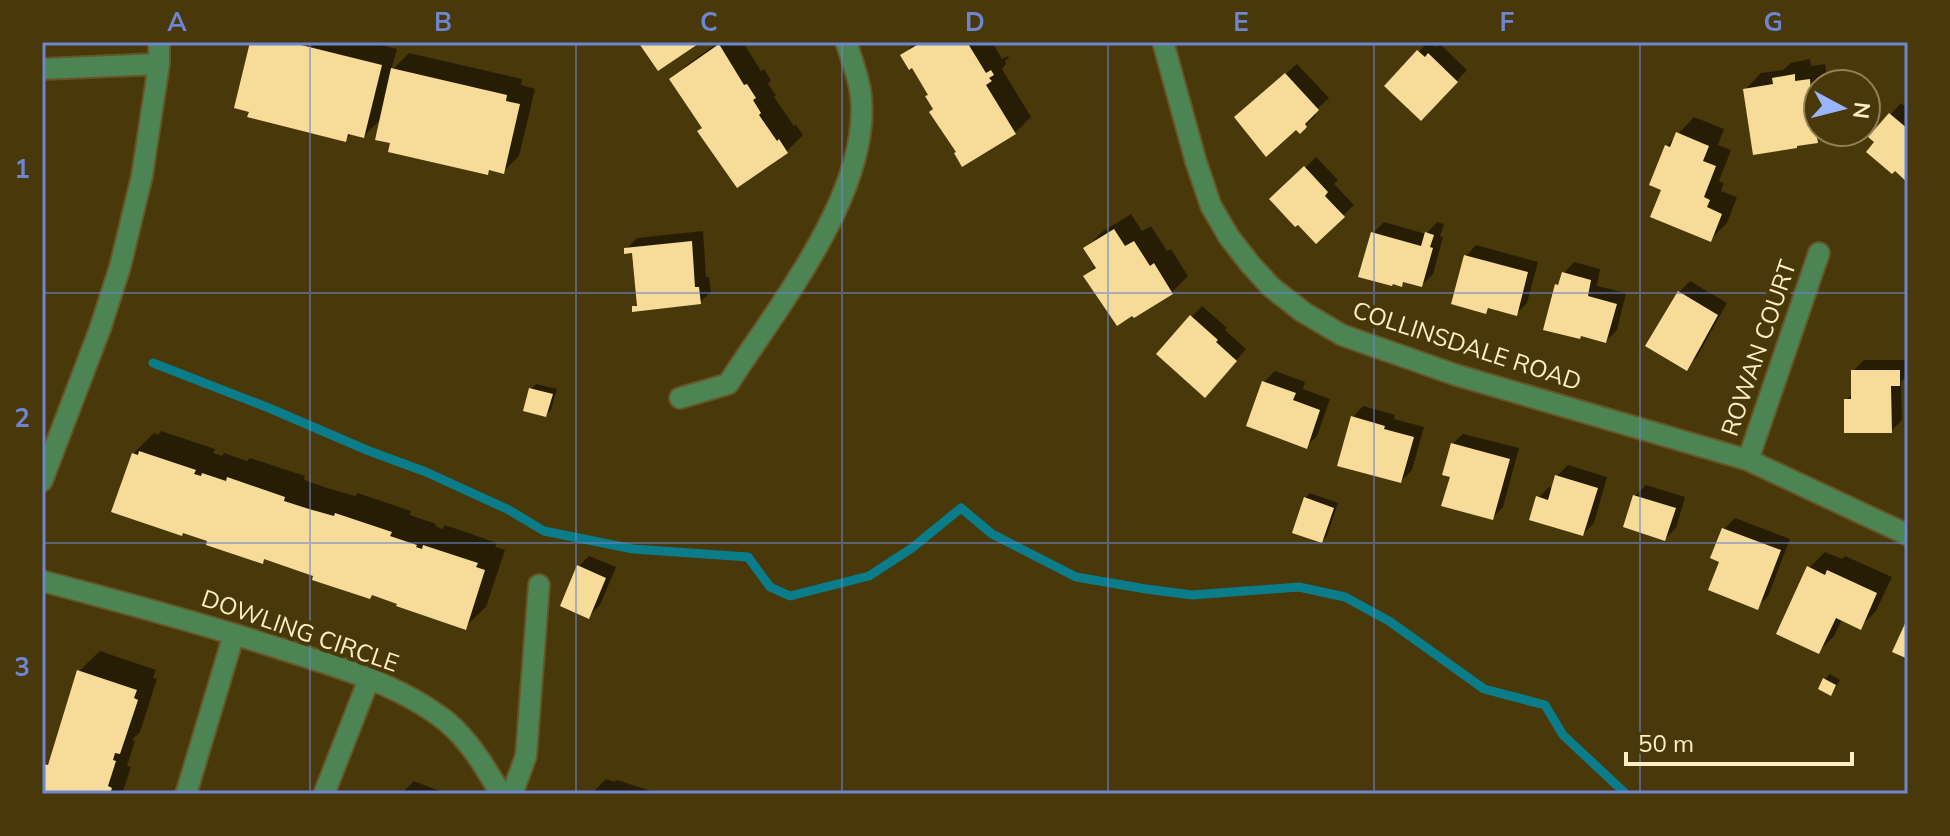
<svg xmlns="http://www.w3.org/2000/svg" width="1950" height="836" font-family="Mulish,sans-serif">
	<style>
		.shadow { fill: #0007 }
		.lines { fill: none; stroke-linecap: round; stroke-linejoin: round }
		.stream { stroke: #0b7c89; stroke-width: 9 }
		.building { fill: #f7db98 }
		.minor-casing { stroke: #665527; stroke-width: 24 }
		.minor { stroke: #4d8454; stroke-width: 20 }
		.grid { fill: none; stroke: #6c86d2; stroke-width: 2; stroke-opacity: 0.55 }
		.labels { text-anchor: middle; stroke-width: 8; stroke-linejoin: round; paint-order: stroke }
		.street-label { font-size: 24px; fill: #ffedc6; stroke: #493809 }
		.neatline { fill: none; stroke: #6c86d2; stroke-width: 3 }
		.grid-label { font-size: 26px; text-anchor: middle; font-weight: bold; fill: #6c86d2 }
	</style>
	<rect width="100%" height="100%" fill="#493809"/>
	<path class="shadow" d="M252,42H369L397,49L391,71L409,53L522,79L521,85L535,89L519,156L503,172L492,169L487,173L392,142L382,118L364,136L352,133L346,139Z
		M719,42H743L761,71L764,69L771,80L768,84L776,95L774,97L794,126L796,125L803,135L787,151L704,127L672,80L688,64Z
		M916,42H992L1002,59L1008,56L1009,57L1005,61L1006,64L1002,69L1031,117L1015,133L958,151L935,109L930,94L912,66L903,56Z
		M1428,42L1436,47L1440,44L1467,70L1432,108L1387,86Z
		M1810,59L1811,66L1825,64L1827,78L1844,75L1845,84H1818V132H1826L1817,141L1745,90L1761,73L1783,70L1791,63Z
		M1297,64L1329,98L1314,112L1316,115L1300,131L1248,106Z
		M1901,103L1908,109V180L1871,136Z
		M1694,117L1724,129L1718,145L1731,150L1719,181L1724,183L1721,191L1737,197L1727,223L1711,239L1664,189L1651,184L1667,146Z
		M1316,157L1338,180L1334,184L1354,205L1316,242L1272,200Z
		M1131,214L1142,231L1151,226L1167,251L1171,249L1188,276L1172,292L1134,316L1086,276L1096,265L1086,248L1102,232Z
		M1384,222L1426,234L1437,222L1444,224L1440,236L1443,237L1433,274L1422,285L1405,280L1401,284L1373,233Z
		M703,231L706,277H709L711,292L700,302L634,307L639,302L634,251L626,249L637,238Z
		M1476,245L1538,262L1527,303L1516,314L1490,307L1486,311L1466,256Z
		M1574,262L1600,269L1597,286L1626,293L1617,330L1606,341L1557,285L1562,280L1564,273Z
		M1690,281L1727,303L1697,357L1686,368L1679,292Z
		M1202,306L1227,328L1225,330L1246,349L1216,384L1191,317Z
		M1864,360H1908V375L1901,382L1902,420L1891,431L1846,400L1853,393V371Z
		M1275,371L1305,382L1303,389L1330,399L1317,436L1306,446L1264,382Z
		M536,384L557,389L551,410L546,415L531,389Z
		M1363,406L1395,415L1394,419L1424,427L1412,470L1401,481L1353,417Z
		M161,431L215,449L213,453L222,456L224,453L247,461L250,458L305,476L304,480L330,489L355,496L358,493L411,511L410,515L436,524L435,526L442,529L445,525L497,543L495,547L505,550L486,607L465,627L399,602L266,558L262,562L210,540L133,454L154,433L158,435Z
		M1463,434L1519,448L1503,507L1492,518L1452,475V444Z
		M1568,465L1607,477L1594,523L1583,534L1538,498L1549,487L1553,488L1557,476Z
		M1646,485L1685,497L1676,528L1665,539L1635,496Z
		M1310,493L1338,503L1327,536L1322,541L1305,498Z
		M1735,518L1790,539L1768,596L1757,607L1722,561L1713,557L1724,529Z
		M1825,552L1842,559L1845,556L1892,577L1876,611L1860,627L1842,619L1834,636L1818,652L1809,568Z
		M589,556L616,567L600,605L589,616L578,567Z
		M100,651L156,670L153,678L157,679L140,732L132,740L135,741L127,766L131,767L122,794H42V777L46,765L52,759L79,671Z
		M1830,674L1840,680L1831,694L1825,679Z
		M606,779L614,782L617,780L660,794H591Z
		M414,781L447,794H401Z"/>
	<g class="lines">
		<path class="stream" d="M153,363L269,408L369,451L426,472L509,510L544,531L633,549L748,557L770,587L790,596L869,576L912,548L961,508L992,534L1076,577L1146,589L1192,595L1299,587L1345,597L1389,621L1484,689L1545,705L1563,735L1626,794"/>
	</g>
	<path class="building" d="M250,42H289L382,65L364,138L348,134L346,142L247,117L249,112L234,108Z
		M638,42H701L658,71Z
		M922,42H967L986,73L991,70L994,75L989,78L992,81L986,85L1016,134L962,167L954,153L956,152L929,112L933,109L925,96L928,95L912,68L909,70L900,55Z
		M719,44L744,85L747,84L756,98L753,100L761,113L759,115L777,141L779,139L788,153L737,188L697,131L702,128L669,79Z
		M1417,50L1425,57L1428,53L1458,82L1421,121L1384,86Z
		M391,68L507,95L506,101L520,104L504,174L489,170L488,175L388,152L390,143L375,140Z
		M1285,73L1319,110L1305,124L1307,127L1300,134L1296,130L1266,157L1234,117Z
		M1795,74V81L1810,79L1811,93L1818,92V131H1816L1818,143L1797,146V148L1753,155L1743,89L1773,84L1772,78Z
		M1889,113L1908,129V183L1895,171L1892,174L1866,152L1874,142L1868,137Z
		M1676,132L1709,146L1703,161L1716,166L1704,197L1710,200L1707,207L1722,214L1711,242L1650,217L1661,190L1649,185L1665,145L1670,147Z
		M1304,166L1328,192L1325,196L1345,217L1316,244L1298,225L1295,227L1269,199Z
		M1114,229L1125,246L1134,241L1150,266L1154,263L1173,294L1134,318L1132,316L1117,326L1083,276L1096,268L1083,248Z
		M1371,232L1421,246L1425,232L1434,235L1430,247L1433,248L1422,287L1403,282L1402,287L1393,284L1392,286L1358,277Z
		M692,241L695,287H699L701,304L632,312V306H637L632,253L624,254V248Z
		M1464,255L1528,272L1517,316L1488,308L1486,314L1451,304Z
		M1562,272L1591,280L1588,296L1617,304L1606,343L1581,336L1580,339L1543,330L1555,284L1558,285Z
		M1678,291L1718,315L1687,371L1645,346Z
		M1190,315L1218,340L1216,342L1237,361L1205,398L1156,354Z
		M1851,370H1900V386H1891L1892,433H1844V399H1851Z
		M1262,381L1296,393L1293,400L1320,410L1307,449L1246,426Z
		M529,388L553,394L546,417L523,411Z
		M1351,416L1385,426L1384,429L1414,437L1401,483L1337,466Z
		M1451,443L1510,459L1493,520L1441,506L1450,477L1442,475Z
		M139,451L196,470L194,474L201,476L202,473L226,481L227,477L285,497L284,501L309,509L334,516L335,513L392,532L390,536L417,545L416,547L422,549L423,545L478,563L476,567L485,570L466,630L396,606L397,604L372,595L370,599L312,580L313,576L264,559L263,564L206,545L207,541L183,533L182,536L111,512L132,453L138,455Z
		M1555,475L1598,488L1583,536L1529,520L1536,496L1548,500Z
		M1633,495L1676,508L1665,541L1623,527Z
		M1304,497L1334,508L1322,543L1292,533Z
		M1722,528L1781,550L1758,610L1708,590L1719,562L1710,558Z
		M577,565L606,578L589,619L560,606Z
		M1807,566L1825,575L1827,570L1877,593L1861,630L1836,618L1819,654L1776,634Z
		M1908,617V659L1892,652Z
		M77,670L137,690L134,698L138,700L120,754L115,753L113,760L116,761L108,786L112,788L110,794H42V771L44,764L48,765Z
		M1823,678L1836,685L1831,696L1818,689Z"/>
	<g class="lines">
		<defs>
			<path id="minor" d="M1163,42L1196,162L1211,206L1229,237L1250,264L1271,287L1303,312L1342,335L1456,375L1748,460L1908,535
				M42,69L159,64
				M680,398L728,384C778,306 876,186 860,89C857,73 851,57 846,42
				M1748,460L1819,253
				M42,481L100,329L120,267L142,176L159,64V42
				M42,581C119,601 196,622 272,646C331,665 396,682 446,721C470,741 485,767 501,794
				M186,794L234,634
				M324,794L369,679
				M512,794L526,756L539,585"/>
		</defs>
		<use href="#minor" class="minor-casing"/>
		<use href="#minor" class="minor"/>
	</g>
	<path class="grid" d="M310,42V794M576,42V794M842,42V794M1108,42V794M1374,42V794M1640,42V794M42,293H1908M42,543H1908"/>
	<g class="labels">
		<g class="street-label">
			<text transform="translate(1467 346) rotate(18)" y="8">COLLINSDALE ROAD</text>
			<text transform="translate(1759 348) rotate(-71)" y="8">ROWAN COURT</text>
			<text transform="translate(300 631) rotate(19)" y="8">DOWLING CIRCLE</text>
		</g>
	</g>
	<rect width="1950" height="836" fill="none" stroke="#493809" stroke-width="88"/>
	<g transform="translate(1842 108) rotate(97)"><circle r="38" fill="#493809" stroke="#928055" stroke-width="2"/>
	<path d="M0-6L14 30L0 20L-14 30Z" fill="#99b5fd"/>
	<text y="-12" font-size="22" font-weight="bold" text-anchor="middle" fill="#ffedc6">N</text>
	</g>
	<path d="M1626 752v12h226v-12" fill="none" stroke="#ffedc6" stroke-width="4"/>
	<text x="1638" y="752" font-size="24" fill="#ffedc6" stroke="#493809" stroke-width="6" paint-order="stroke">50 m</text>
	<rect x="44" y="44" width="1862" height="748" class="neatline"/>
	<g class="grid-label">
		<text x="177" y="31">A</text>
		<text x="443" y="31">B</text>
		<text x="709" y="31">C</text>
		<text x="975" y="31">D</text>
		<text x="1241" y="31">E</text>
		<text x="1507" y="31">F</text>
		<text x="1773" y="31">G</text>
		<text x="22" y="178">1</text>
		<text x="22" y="427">2</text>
		<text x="22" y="676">3</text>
	</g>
</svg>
